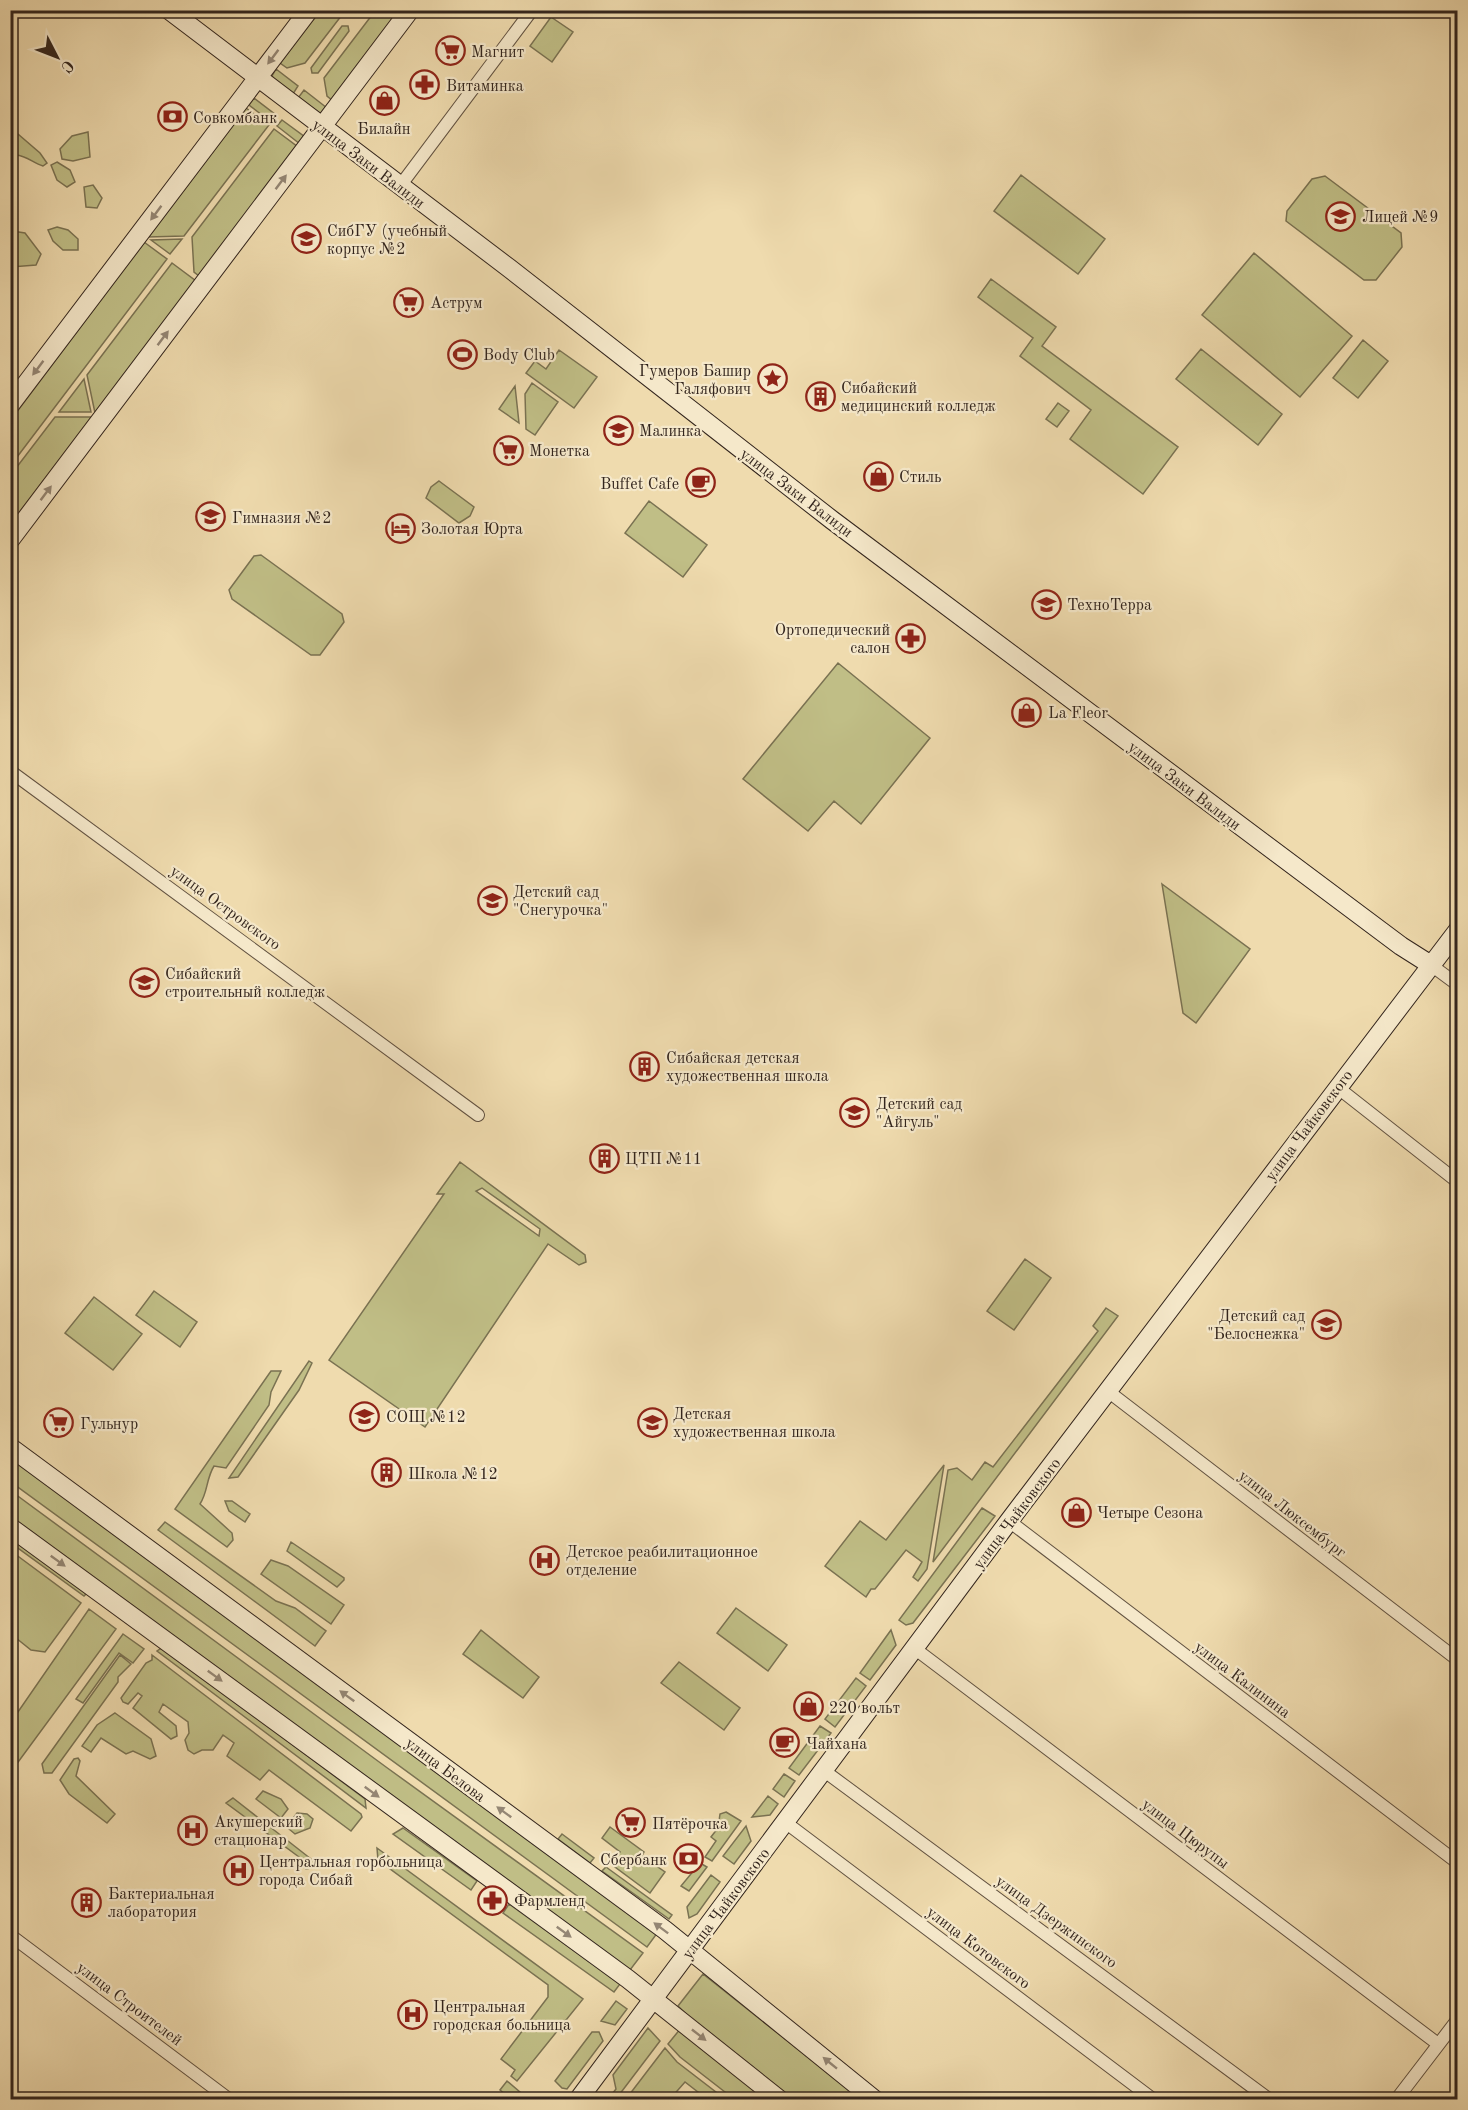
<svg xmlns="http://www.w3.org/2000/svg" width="1468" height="2110" font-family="'Old Standard TT',serif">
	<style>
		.green { fill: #c0be86; stroke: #7a7252; stroke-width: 1.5; fill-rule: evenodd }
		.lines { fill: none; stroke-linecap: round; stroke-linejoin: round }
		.street-casing { stroke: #625241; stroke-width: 14 }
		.secondary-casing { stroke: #33251d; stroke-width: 20 }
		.street { stroke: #f5e8ca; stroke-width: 12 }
		.secondary { stroke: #f5e8ca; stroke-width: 18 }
		.oneway { fill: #948674 }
		.labels { text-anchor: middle; stroke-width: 4.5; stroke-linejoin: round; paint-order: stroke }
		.poi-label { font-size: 16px; fill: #33251d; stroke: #f5e8ca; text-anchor: start }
		.street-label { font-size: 16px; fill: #33251d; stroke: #f5e8ca }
	</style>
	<rect width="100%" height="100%" fill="#efdbae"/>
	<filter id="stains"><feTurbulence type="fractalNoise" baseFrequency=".00333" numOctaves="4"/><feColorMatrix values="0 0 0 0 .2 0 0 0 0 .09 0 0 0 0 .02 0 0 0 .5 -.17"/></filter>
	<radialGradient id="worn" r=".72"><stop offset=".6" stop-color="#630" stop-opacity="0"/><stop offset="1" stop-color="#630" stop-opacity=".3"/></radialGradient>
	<path class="green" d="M320,11H345L305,63L287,68L280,63Z
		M375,11H400L333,101L327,96L324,78Z
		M551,17L573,32L552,62L530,46Z
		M342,26H348L349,31L318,73H312L311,68Z
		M276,69L298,86L293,94L274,79L272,76Z
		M304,90L327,108L321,114L298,98Z
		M254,98L276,115L271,122L249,105Z
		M246,108L269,125L184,236L148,237Z
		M282,120L305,137L300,144L277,126Z
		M11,128L40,153L47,163L43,166C33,163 27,156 16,155L11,166Z
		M274,129L298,147L199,276L194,272L192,237Z
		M88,132L90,157L73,161L62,159L60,149L72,136Z
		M57,162L70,170L75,182L67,187L57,180L51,165Z
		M1021,175L1105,239L1078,274L994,211Z
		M1325,176L1401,233L1402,247L1376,280H1364L1286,221L1287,211L1312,179Z
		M93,185L102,198L97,208L86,207L84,187Z
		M57,227L68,230L78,239V250H63L53,241L48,230Z
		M12,231L25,233L41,254L36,265L11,267V252L14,250L11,245Z
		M182,239L170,254L151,240Z
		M144,242L167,259L11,465L10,421Z
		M1254,253L1352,336L1300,397L1202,315Z
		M172,263L196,281L95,413L87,375Z
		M991,279L1056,327L1042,346L1178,447L1143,494L1070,439L1091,410L1020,356L1033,338L978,297Z
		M1363,340L1388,361L1358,398L1333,378Z
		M1201,349L1282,414L1258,445L1176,379Z
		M559,350L597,377L574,408L526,373L535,361L546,369Z
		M84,379L91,412H59Z
		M532,383L558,402L535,435L526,429L525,394Z
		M515,386L519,423L499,409Z
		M1058,403L1069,411L1057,427L1046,419Z
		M55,417H92L18,514L14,510L13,472Z
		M439,481L474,507L470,516L459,523L426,498L431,487Z
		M649,501L707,545L683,577L625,533Z
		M261,555L342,614L344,622L320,655H311L232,599L229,590L254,556Z
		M838,663L930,738L861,824L834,801L808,831L743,779Z
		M1162,884L1250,949L1196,1023L1183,1013Z
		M460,1162L585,1255L586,1262L579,1265L548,1244L425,1427L329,1360L444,1194H437ZM482,1188L540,1229L539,1236L476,1191Z
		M1025,1259L1051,1278L1014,1330L987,1311Z
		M154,1291L197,1322L180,1347L136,1315Z
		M94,1297L142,1334L113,1370L65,1333Z
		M1106,1308L1118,1316L933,1562L948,1470L957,1468L972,1480L985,1462L993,1467L1098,1331L1093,1326Z
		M309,1361L312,1363L299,1390L238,1477L229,1478Z
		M271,1371H281L271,1392L269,1405L226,1468L214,1466C206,1479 208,1492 200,1504L232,1533L233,1540L227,1547L175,1509Z
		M11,1458L658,1932L647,1947L11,1482Z
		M944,1465L927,1569L918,1581L913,1577L922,1562L906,1550L875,1589H871L866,1597L825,1566L860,1521L886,1540Z
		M11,1491L386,1767L643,1953L630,1970L11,1517Z
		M225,1501H232L250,1514L245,1522L229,1511Z
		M982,1508L995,1516L913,1623L906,1625L899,1620Z
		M165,1522L276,1601L295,1608L326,1631L315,1646L158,1530Z
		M11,1537L87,1593L84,1596L11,1543Z
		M291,1542L344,1578V1580L337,1587L287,1551Z
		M11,1551L81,1603L45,1652L31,1650L11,1634Z
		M271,1560L288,1566L344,1605L331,1624L261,1574Z
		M736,1608L787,1645L768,1671L717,1633Z
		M89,1609L116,1629L13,1769H11V1722Z
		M481,1630L539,1677L523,1698L463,1654Z
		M891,1630L896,1645L870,1680L860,1673Z
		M123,1634L144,1649L133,1663L119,1653L83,1703L76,1699Z
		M163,1647L365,1799L366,1808L157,1651Z
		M120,1655L131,1664L118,1677V1682L52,1773H44L42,1764Z
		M152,1655L361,1814L362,1817L351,1831L269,1770L260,1780L227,1756L234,1743L223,1735L213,1750H202L194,1754L188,1750L185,1740L189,1733L188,1722L163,1704L159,1712L176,1726L177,1736L171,1739L133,1708L142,1696L138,1693L128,1704L123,1702L121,1698L146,1663L152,1660Z
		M679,1662L740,1708L724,1730L661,1683Z
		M856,1678L866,1686L835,1727L825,1719Z
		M115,1713L151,1739L156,1756L150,1759L133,1751L126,1754L101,1738L91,1752L82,1746L97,1725Z
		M820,1726L831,1733L799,1775L789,1768Z
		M78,1758L80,1761L76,1776L115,1814L107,1823L69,1794L60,1780L74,1759Z
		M784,1774L795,1781L784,1797L773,1789Z
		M263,1791L281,1799L288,1809L281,1818L256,1799Z
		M768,1796L778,1804L770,1815L752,1817Z
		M233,1798L320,1866L306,1869L298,1863L299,1857L226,1803Z
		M726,1812L741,1821L712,1861L705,1857L716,1841L711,1837L718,1828L720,1814Z
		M297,1813L307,1814L313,1819L310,1828L295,1834L289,1829L290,1822Z
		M746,1826L751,1841L734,1864L723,1856Z
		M610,1827L644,1852L642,1856L665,1872L650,1893L611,1864L620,1852L602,1838Z
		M403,1828L477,1881L471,1890L393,1834Z
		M562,1834L594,1858L590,1863L558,1839Z
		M377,1848L583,1999L517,2081L511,2076L515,2070L501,2059L548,1997V1985L378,1860Z
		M700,1863L707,1867L689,1891L681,1886Z
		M606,1867L672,1915L669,1919L602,1871Z
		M711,1875L720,1882L697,1914L689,1918L687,1907Z
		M509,1904L620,1984L614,1992L503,1913Z
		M703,1974L861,2099H793L688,2016L678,2006Z
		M616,2001L627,2009L615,2025L601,2021Z
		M648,2028L660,2041L616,2099H608L616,2089L613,2075Z
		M681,2028L770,2099H734L680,2057L668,2044Z
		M592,2032H599L603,2041L567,2089L562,2088L555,2081Z
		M665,2048L677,2062L725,2099H707L685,2082L670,2099H626Z
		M507,2081L527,2098L525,2099H511L500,2090Z"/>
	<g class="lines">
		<defs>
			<path id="street" d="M400,186L532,10
				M10,771L478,1115
				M1431,965L1458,985
				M1337,1087L1458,1182
				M1109,1392L1458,1660
				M1009,1521L1458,1863
				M914,1648L1438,2044
				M823,1770L1270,2100
				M785,1822L1154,2100
				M10,1935L230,2100
				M1396,2100L1458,2019"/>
			<path id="secondary" d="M169,10L509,268L832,520L1401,946L1431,965
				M10,405L309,10
				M10,540L410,10
				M10,1447L665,1930L875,2100
				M10,1527L628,1979L780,2100
				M578,2100L1009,1521L1458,930"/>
		</defs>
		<use href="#street" class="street-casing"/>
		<use href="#secondary" class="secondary-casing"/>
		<use href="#street" class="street"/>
		<use href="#secondary" class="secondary"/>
	</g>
	<defs><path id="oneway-solid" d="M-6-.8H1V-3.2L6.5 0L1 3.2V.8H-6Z" transform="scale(1.5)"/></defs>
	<g class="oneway">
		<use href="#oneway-solid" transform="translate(273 57) rotate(127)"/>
		<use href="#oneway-solid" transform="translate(281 182) rotate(-53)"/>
		<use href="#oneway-solid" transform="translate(156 213) rotate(127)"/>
		<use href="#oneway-solid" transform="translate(163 338) rotate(-53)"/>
		<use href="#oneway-solid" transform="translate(38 368) rotate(127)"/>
		<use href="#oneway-solid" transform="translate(46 493) rotate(-53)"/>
		<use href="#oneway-solid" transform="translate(58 1561) rotate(36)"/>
		<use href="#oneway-solid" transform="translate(215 1676) rotate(36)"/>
		<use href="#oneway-solid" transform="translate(347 1696) rotate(-144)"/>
		<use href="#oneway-solid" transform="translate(372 1792) rotate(36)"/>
		<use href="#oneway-solid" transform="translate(504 1812) rotate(-144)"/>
		<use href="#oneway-solid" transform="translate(661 1928) rotate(-143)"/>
		<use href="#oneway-solid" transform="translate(564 1932) rotate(36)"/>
		<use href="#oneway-solid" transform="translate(699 2035) rotate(38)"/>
		<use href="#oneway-solid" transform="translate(830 2063) rotate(-141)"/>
	</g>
	<defs>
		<symbol id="supermarket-ring" viewBox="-11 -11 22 22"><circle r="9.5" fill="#f5e8ca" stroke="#8f2418" stroke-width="1.5"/><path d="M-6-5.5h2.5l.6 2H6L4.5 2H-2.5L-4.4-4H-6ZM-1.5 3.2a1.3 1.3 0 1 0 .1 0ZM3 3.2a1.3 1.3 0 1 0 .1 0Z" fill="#8f2418"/></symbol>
		<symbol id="pharmacy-ring" viewBox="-11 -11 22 22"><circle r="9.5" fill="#f5e8ca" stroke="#8f2418" stroke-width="1.5"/><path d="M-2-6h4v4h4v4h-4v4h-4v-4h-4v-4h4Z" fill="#8f2418"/></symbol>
		<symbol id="shop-ring" viewBox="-11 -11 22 22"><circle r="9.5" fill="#f5e8ca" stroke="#8f2418" stroke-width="1.5"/><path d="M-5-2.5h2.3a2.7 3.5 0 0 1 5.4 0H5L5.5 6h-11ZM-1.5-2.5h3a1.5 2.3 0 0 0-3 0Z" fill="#8f2418"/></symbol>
		<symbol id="bank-ring" viewBox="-11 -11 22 22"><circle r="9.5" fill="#f5e8ca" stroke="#8f2418" stroke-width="1.5"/><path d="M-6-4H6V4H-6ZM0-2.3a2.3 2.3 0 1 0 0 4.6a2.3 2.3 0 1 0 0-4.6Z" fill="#8f2418"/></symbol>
		<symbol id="school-ring" viewBox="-11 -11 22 22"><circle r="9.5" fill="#f5e8ca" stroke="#8f2418" stroke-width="1.5"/><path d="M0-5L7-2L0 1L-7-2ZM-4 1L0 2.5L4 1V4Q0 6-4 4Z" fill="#8f2418"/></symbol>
		<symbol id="university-ring" viewBox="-11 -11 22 22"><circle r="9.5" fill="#f5e8ca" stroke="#8f2418" stroke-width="1.5"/><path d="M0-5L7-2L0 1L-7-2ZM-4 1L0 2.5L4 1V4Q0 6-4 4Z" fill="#8f2418"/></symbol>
		<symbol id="stadium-ring" viewBox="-11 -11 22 22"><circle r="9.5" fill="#f5e8ca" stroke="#8f2418" stroke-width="1.5"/><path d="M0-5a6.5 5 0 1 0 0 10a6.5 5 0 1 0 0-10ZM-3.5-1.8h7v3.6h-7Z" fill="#8f2418"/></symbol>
		<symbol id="sight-ring" viewBox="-11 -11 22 22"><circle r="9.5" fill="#f5e8ca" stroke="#8f2418" stroke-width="1.5"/><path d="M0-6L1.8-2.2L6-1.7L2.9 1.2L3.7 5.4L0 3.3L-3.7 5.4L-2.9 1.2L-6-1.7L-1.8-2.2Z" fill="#8f2418"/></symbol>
		<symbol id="building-ring" viewBox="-11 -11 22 22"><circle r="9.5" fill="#f5e8ca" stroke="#8f2418" stroke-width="1.5"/><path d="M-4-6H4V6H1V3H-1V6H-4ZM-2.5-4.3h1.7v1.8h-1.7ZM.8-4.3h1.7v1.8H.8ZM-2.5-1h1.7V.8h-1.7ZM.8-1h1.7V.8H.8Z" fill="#8f2418"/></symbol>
		<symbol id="cafe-ring" viewBox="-11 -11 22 22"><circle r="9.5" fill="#f5e8ca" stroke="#8f2418" stroke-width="1.5"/><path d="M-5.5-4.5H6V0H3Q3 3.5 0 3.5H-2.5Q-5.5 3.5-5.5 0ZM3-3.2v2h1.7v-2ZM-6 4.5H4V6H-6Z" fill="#8f2418"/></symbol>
		<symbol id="hotel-ring" viewBox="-11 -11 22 22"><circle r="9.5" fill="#f5e8ca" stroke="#8f2418" stroke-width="1.5"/><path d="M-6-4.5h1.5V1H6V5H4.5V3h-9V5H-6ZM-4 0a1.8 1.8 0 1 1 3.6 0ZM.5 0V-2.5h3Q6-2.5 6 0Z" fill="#8f2418"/></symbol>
		<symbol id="hospital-ring" viewBox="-11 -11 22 22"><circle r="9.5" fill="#f5e8ca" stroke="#8f2418" stroke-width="1.5"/><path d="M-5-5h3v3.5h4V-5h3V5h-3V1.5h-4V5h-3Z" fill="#8f2418"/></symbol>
	</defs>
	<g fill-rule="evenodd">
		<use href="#supermarket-ring" x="434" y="34" width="33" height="33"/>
		<use href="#pharmacy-ring" x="408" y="68" width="33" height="33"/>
		<use href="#shop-ring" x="368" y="84" width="33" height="33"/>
		<use href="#bank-ring" x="156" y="100" width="33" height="33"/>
		<use href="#school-ring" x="1324" y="200" width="33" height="33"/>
		<use href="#university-ring" x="290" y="222" width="33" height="33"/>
		<use href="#supermarket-ring" x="392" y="286" width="33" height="33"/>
		<use href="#stadium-ring" x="446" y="338" width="33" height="33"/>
		<use href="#sight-ring" x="756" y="362" width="33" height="33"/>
		<use href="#building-ring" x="804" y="380" width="33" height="33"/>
		<use href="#school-ring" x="602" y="414" width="33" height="33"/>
		<use href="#supermarket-ring" x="492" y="434" width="33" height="33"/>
		<use href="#shop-ring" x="862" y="460" width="33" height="33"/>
		<use href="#cafe-ring" x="684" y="466" width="33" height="33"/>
		<use href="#school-ring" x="194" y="500" width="33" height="33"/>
		<use href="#hotel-ring" x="384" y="512" width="33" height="33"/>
		<use href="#school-ring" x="1030" y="588" width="33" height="33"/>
		<use href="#pharmacy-ring" x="894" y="622" width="33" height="33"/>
		<use href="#shop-ring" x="1010" y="696" width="33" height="33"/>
		<use href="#school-ring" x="476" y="884" width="33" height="33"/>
		<use href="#university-ring" x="128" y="966" width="33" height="33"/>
		<use href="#building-ring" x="628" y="1050" width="33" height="33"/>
		<use href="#school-ring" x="838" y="1096" width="33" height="33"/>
		<use href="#building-ring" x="588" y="1142" width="33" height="33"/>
		<use href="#school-ring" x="1310" y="1308" width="33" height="33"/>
		<use href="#school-ring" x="348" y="1400" width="33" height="33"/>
		<use href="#school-ring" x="636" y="1406" width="33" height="33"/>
		<use href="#supermarket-ring" x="42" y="1406" width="33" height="33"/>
		<use href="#building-ring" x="370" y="1456" width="33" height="33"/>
		<use href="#shop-ring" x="1060" y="1496" width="33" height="33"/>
		<use href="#hospital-ring" x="528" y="1544" width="33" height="33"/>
		<use href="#shop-ring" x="792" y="1690" width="33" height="33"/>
		<use href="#cafe-ring" x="768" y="1726" width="33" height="33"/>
		<use href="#supermarket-ring" x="614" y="1806" width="33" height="33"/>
		<use href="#hospital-ring" x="176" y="1814" width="33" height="33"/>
		<use href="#bank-ring" x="672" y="1842" width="33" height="33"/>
		<use href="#hospital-ring" x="222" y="1854" width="33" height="33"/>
		<use href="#pharmacy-ring" x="476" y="1884" width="33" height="33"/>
		<use href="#building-ring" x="70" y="1886" width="33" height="33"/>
		<use href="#hospital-ring" x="396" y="1998" width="33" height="33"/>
	</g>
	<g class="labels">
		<g class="poi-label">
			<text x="471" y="57">Магнит</text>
			<text x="446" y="91">Витаминка</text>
			<text x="193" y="123">Совкомбанк</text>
			<text x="384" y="134" text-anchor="middle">Билайн</text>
			<text x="1362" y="222">Лицей №9</text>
			<text x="327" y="236">СибГУ (учебный<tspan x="327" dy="18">корпус №2</tspan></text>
			<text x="430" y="308">Аструм</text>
			<text x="483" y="360">Body Club</text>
			<text x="751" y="376" text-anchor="end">Гумеров Башир<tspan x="751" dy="18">Галяфович</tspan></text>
			<text x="841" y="393">Сибайский<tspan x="841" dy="18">медицинский колледж</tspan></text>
			<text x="639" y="436">Малинка</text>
			<text x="529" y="456">Монетка</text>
			<text x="899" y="482">Стиль</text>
			<text x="679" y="489" text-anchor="end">Buffet Cafe</text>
			<text x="232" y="523">Гимназия №2</text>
			<text x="421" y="534">Золотая Юрта</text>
			<text x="1067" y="610">ТехноТерра</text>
			<text x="890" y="635" text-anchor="end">Ортопедический<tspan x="890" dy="18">салон</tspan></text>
			<text x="1048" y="718">La Fleor</text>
			<text x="513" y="897">Детский сад<tspan x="513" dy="18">"Снегурочка"</tspan></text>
			<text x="165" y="979">Сибайский<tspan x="165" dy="18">строительный колледж</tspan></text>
			<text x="666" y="1063">Сибайская детская<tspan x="666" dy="18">художественная школа</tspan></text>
			<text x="876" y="1109">Детский сад<tspan x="876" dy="18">"Айгуль"</tspan></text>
			<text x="625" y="1164">ЦТП №11</text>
			<text x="1305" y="1321" text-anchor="end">Детский сад<tspan x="1305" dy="18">"Белоснежка"</tspan></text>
			<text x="673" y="1419">Детская<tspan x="673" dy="18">художественная школа</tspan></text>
			<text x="386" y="1422">СОШ №12</text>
			<text x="80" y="1429">Гульнур</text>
			<text x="408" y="1479">Школа №12</text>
			<text x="1097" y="1518">Четыре Сезона</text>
			<text x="566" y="1557">Детское реабилитационное<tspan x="566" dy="18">отделение</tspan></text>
			<text x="829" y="1713">220 вольт</text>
			<text x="806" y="1749">Чайхана</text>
			<text x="214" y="1827">Акушерский<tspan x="214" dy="18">стационар</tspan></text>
			<text x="652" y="1829">Пятёрочка</text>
			<text x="667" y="1865" text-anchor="end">Сбербанк</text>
			<text x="259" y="1867">Центральная горбольница<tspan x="259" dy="18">города Сибай</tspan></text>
			<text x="108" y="1899">Бактериальная<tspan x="108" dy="18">лаборатория</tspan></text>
			<text x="514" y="1906">Фармленд</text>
			<text x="433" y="2012">Центральная<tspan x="433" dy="18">городская больница</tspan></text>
		</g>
		<g class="street-label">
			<text transform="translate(369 163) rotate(37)" y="6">улица Заки Валиди</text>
			<text transform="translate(797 492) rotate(37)" y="6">улица Заки Валиди</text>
			<text transform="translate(1185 785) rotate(37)" y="6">улица Заки Валиди</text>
			<text transform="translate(226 907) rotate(36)" y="6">улица Островского</text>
			<text transform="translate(1308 1125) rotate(-53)" y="6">улица Чайковского</text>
			<text transform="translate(1016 1513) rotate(-53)" y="6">улица Чайковского</text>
			<text transform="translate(1293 1513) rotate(38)" y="6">улица Люксембург</text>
			<text transform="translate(1243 1679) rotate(37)" y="6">улица Калинина</text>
			<text transform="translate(446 1769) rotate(37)" y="6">улица Белова</text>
			<text transform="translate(1186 1833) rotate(37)" y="6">улица Цюрупы</text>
			<text transform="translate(725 1903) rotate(-53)" y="6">улица Чайковского</text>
			<text transform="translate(1057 1921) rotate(36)" y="6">улица Дзержинского</text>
			<text transform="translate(979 1947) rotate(37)" y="6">улица Котовского</text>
			<text transform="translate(130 2003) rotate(37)" y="6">улица Строителей</text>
		</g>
	</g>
	<rect width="1468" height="2110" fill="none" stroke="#efdbae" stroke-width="36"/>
	<rect x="12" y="12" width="1444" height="2086" fill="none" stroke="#33251d" stroke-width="3"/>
	<rect x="18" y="18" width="1432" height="2074" fill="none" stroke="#33251d" stroke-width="1.5"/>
	<g transform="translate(57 57) rotate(132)" stroke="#f5e8ca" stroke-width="4.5" paint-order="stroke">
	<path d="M0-4.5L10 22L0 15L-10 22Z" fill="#33251d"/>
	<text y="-9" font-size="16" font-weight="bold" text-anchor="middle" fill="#33251d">С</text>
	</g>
	<rect width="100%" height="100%" filter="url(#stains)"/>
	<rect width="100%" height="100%" fill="url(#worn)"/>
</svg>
